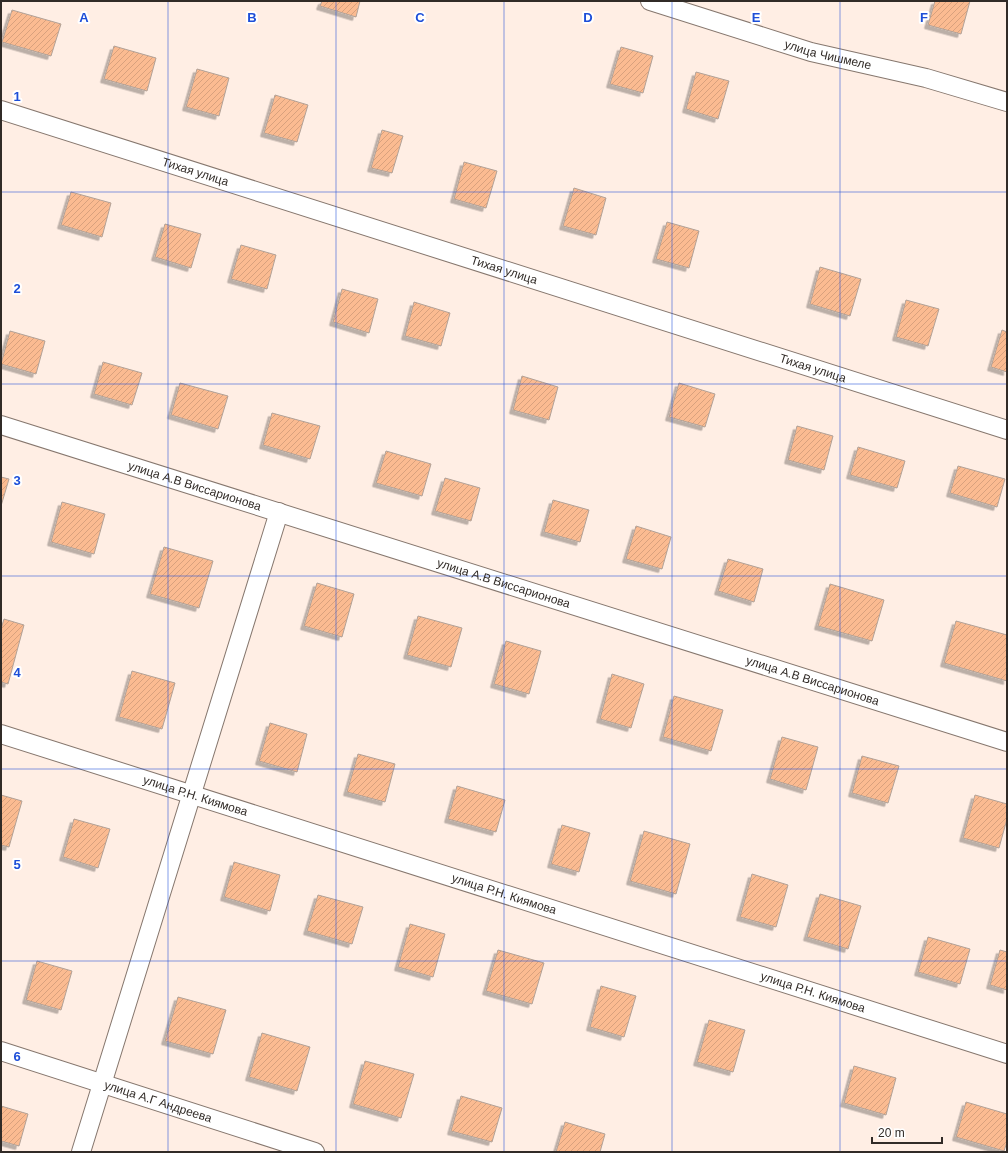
<svg xmlns="http://www.w3.org/2000/svg" width="1008" height="1153" font-family="Helvetica,sans-serif">
	<style>
		.building { fill: url(#building-hatch); stroke: #b1a197; filter: url(#shadow) }
		.lines { fill: none; stroke-linecap: round; stroke-linejoin: round }
		.street-casing { stroke: #86776e; stroke-width: 20 }
		.street { stroke: #fff; stroke-width: 18 }
		.grid { fill: none; stroke: #1d4ed8; stroke-width: 1; stroke-opacity: 0.55 }
		.labels { text-anchor: middle; stroke-width: 4; stroke-linejoin: round; paint-order: stroke }
		.street-label { font-size: 12px; fill: #312b27; stroke: #fff }
		.grid-label { font-size: 13px; text-anchor: middle; font-weight: bold; fill: #1d4ed8; stroke: #fff; stroke-width: 4; stroke-linejoin: round; paint-order: stroke }
	</style>
	<defs>
		<pattern id="building-hatch" width="6" height="6" patternUnits="userSpaceOnUse"><rect width="6" height="6" fill="#fbbb91"/><path d="M-1 1l2-2M0 6l6-6M5 7l2-2" fill="none" stroke="#d8a17d"/></pattern>
		<filter id="shadow"><feDropShadow dx="-3.5" dy="3.5" stdDeviation="0" flood-color="#0004"/></filter>
	</defs>
	<rect width="100%" height="100%" fill="#ffeee4"/>
	<path class="building" d="M322,1H360L356,17L320,6Z
		M935,1H970L961,34L928,25Z
		M12,10L61,24L51,56L2,42Z
		M114,46L156,58L147,91L104,79Z
		M621,47L653,56L643,93L610,84Z
		M197,69L229,78L219,116L186,107Z
		M696,72L729,81L718,119L686,109Z
		M275,95L308,105L297,142L264,133Z
		M382,130L403,136L392,173L371,168Z
		M464,162L497,171L486,208L454,199Z
		M574,188L606,198L596,235L563,226Z
		M71,192L111,203L102,237L61,225Z
		M667,222L699,231L689,268L656,259Z
		M165,224L201,234L191,268L155,257Z
		M241,245L276,255L267,289L231,279Z
		M820,267L861,279L850,316L810,304Z
		M342,289L378,299L369,333L333,322Z
		M906,300L939,309L928,346L896,337Z
		M414,302L450,313L441,346L405,336Z
		M1002,330L1007,332V372L991,367Z
		M10,331L45,341L36,374L1,364Z
		M103,362L142,373L132,405L94,394Z
		M522,376L558,387L549,420L513,410Z
		M180,383L228,396L218,429L171,415Z
		M679,383L715,394L705,427L669,417Z
		M272,413L320,426L310,459L263,445Z
		M797,426L833,436L824,470L788,460Z
		M858,447L905,461L897,488L850,475Z
		M386,451L431,464L422,496L376,483Z
		M958,466L1005,479L997,507L950,493Z
		M1,477L9,479L1,506Z
		M445,478L480,488L471,521L435,511Z
		M553,500L589,510L580,542L544,532Z
		M62,502L105,514L94,554L51,542Z
		M636,526L671,537L662,569L626,559Z
		M164,547L213,561L199,608L150,594Z
		M728,559L763,569L754,602L718,591Z
		M317,583L354,594L342,637L304,626Z
		M830,584L884,600L872,641L818,626Z
		M418,616L462,628L451,667L407,655Z
		M4,619L24,625L8,684L1,682V629Z
		M956,621L1007,635V681L944,663Z
		M506,641L541,651L529,694L494,684Z
		M132,671L175,683L162,729L119,717Z
		M612,674L644,684L631,728L600,719Z
		M674,696L723,710L711,751L663,737Z
		M270,723L307,734L297,772L259,761Z
		M782,737L818,747L806,790L770,779Z
		M358,754L395,764L385,802L347,792Z
		M862,756L899,766L888,803L852,793Z
		M457,786L505,800L496,832L448,819Z
		M1,795L22,801L9,847L1,845Z
		M975,795L1007,804V819L999,848L963,838Z
		M74,819L110,829L98,868L63,857Z
		M562,825L590,833L579,872L551,864Z
		M644,831L690,844L676,894L630,881Z
		M234,862L280,875L270,911L224,897Z
		M752,874L788,885L776,927L740,917Z
		M820,894L861,906L848,949L807,937Z
		M318,895L363,907L352,944L307,931Z
		M410,924L445,934L433,977L398,967Z
		M928,937L970,949L960,984L918,972Z
		M498,950L544,963L532,1004L486,991Z
		M1000,950L1007,952V990L990,985Z
		M37,961L72,971L61,1010L26,1000Z
		M601,986L636,996L624,1037L590,1027Z
		M178,997L226,1010L213,1054L165,1041Z
		M709,1020L745,1030L733,1072L697,1062Z
		M262,1033L310,1047L297,1091L249,1077Z
		M365,1061L414,1074L401,1118L353,1104Z
		M854,1066L896,1078L886,1115L844,1103Z
		M461,1096L502,1108L492,1142L451,1131Z
		M966,1102L1007,1114V1142L1004,1151L956,1137Z
		M1,1106L28,1114L19,1146L1,1141Z
		M565,1122L605,1134L600,1152H556Z"/>
	<g class="lines">
		<defs>
			<g id="street">
				<path id="s1" d="M650,1L811,52L926,78L1007,102"/>
				<path id="s2" d="M1,110L1007,430"/>
				<path id="s3" d="M1,425L1007,742"/>
				<path id="s4" d="M1,734L1007,1054"/>
				<path id="s5" d="M1,1051L315,1152"/>
				<path d="M81,1152L279,512"/>
			</g>
		</defs>
		<use href="#street" class="street-casing"/>
		<use href="#street" class="street"/>
	</g>
	<path class="grid" d="M168,1V1152M336,1V1152M504,1V1152M672,1V1152M840,1V1152M1,192H1007M1,384H1007M1,576H1007M1,769H1007M1,961H1007"/>
	<g class="labels">
		<g class="street-label">
			<text dy="4" stroke="none"><textPath href="#s1" startOffset="186">улица Чишмеле</textPath></text>
			<text dy="4" stroke="none"><textPath href="#s2" startOffset="204">Тихая улица</textPath></text>
			<text dy="4" stroke="none"><textPath href="#s2" startOffset="528">Тихая улица</textPath></text>
			<text dy="4" stroke="none"><textPath href="#s2" startOffset="852">Тихая улица</textPath></text>
			<text dy="4" stroke="none"><textPath href="#s3" startOffset="203">улица А.В Виссарионова</textPath></text>
			<text dy="4" stroke="none"><textPath href="#s3" startOffset="527">улица А.В Виссарионова</textPath></text>
			<text dy="4" stroke="none"><textPath href="#s3" startOffset="851">улица А.В Виссарионова</textPath></text>
			<text dy="4" stroke="none"><textPath href="#s4" startOffset="204">улица Р.Н. Киямова</textPath></text>
			<text dy="4" stroke="none"><textPath href="#s4" startOffset="528">улица Р.Н. Киямова</textPath></text>
			<text dy="4" stroke="none"><textPath href="#s4" startOffset="852">улица Р.Н. Киямова</textPath></text>
			<text dy="4" stroke="none"><textPath href="#s5" startOffset="165">улица А.Г Андреева</textPath></text>
		</g>
	</g>
	<g class="grid-label">
		<text x="84" y="22">A</text>
		<text x="252" y="22">B</text>
		<text x="420" y="22">C</text>
		<text x="588" y="22">D</text>
		<text x="756" y="22">E</text>
		<text x="924" y="22">F</text>
		<text x="17" y="101">1</text>
		<text x="17" y="293">2</text>
		<text x="17" y="485">3</text>
		<text x="17" y="677">4</text>
		<text x="17" y="869">5</text>
		<text x="17" y="1061">6</text>
	</g>
	<rect width="1008" height="1153" fill="none" stroke="#312b27" stroke-width="4"/>
	<path d="M872 1137v6h70v-6" fill="none" stroke="#312b27" stroke-width="2"/>
	<text x="878" y="1137" font-size="12" fill="#312b27" stroke="#ffffff" stroke-width="3" paint-order="stroke">20 m</text>
</svg>
